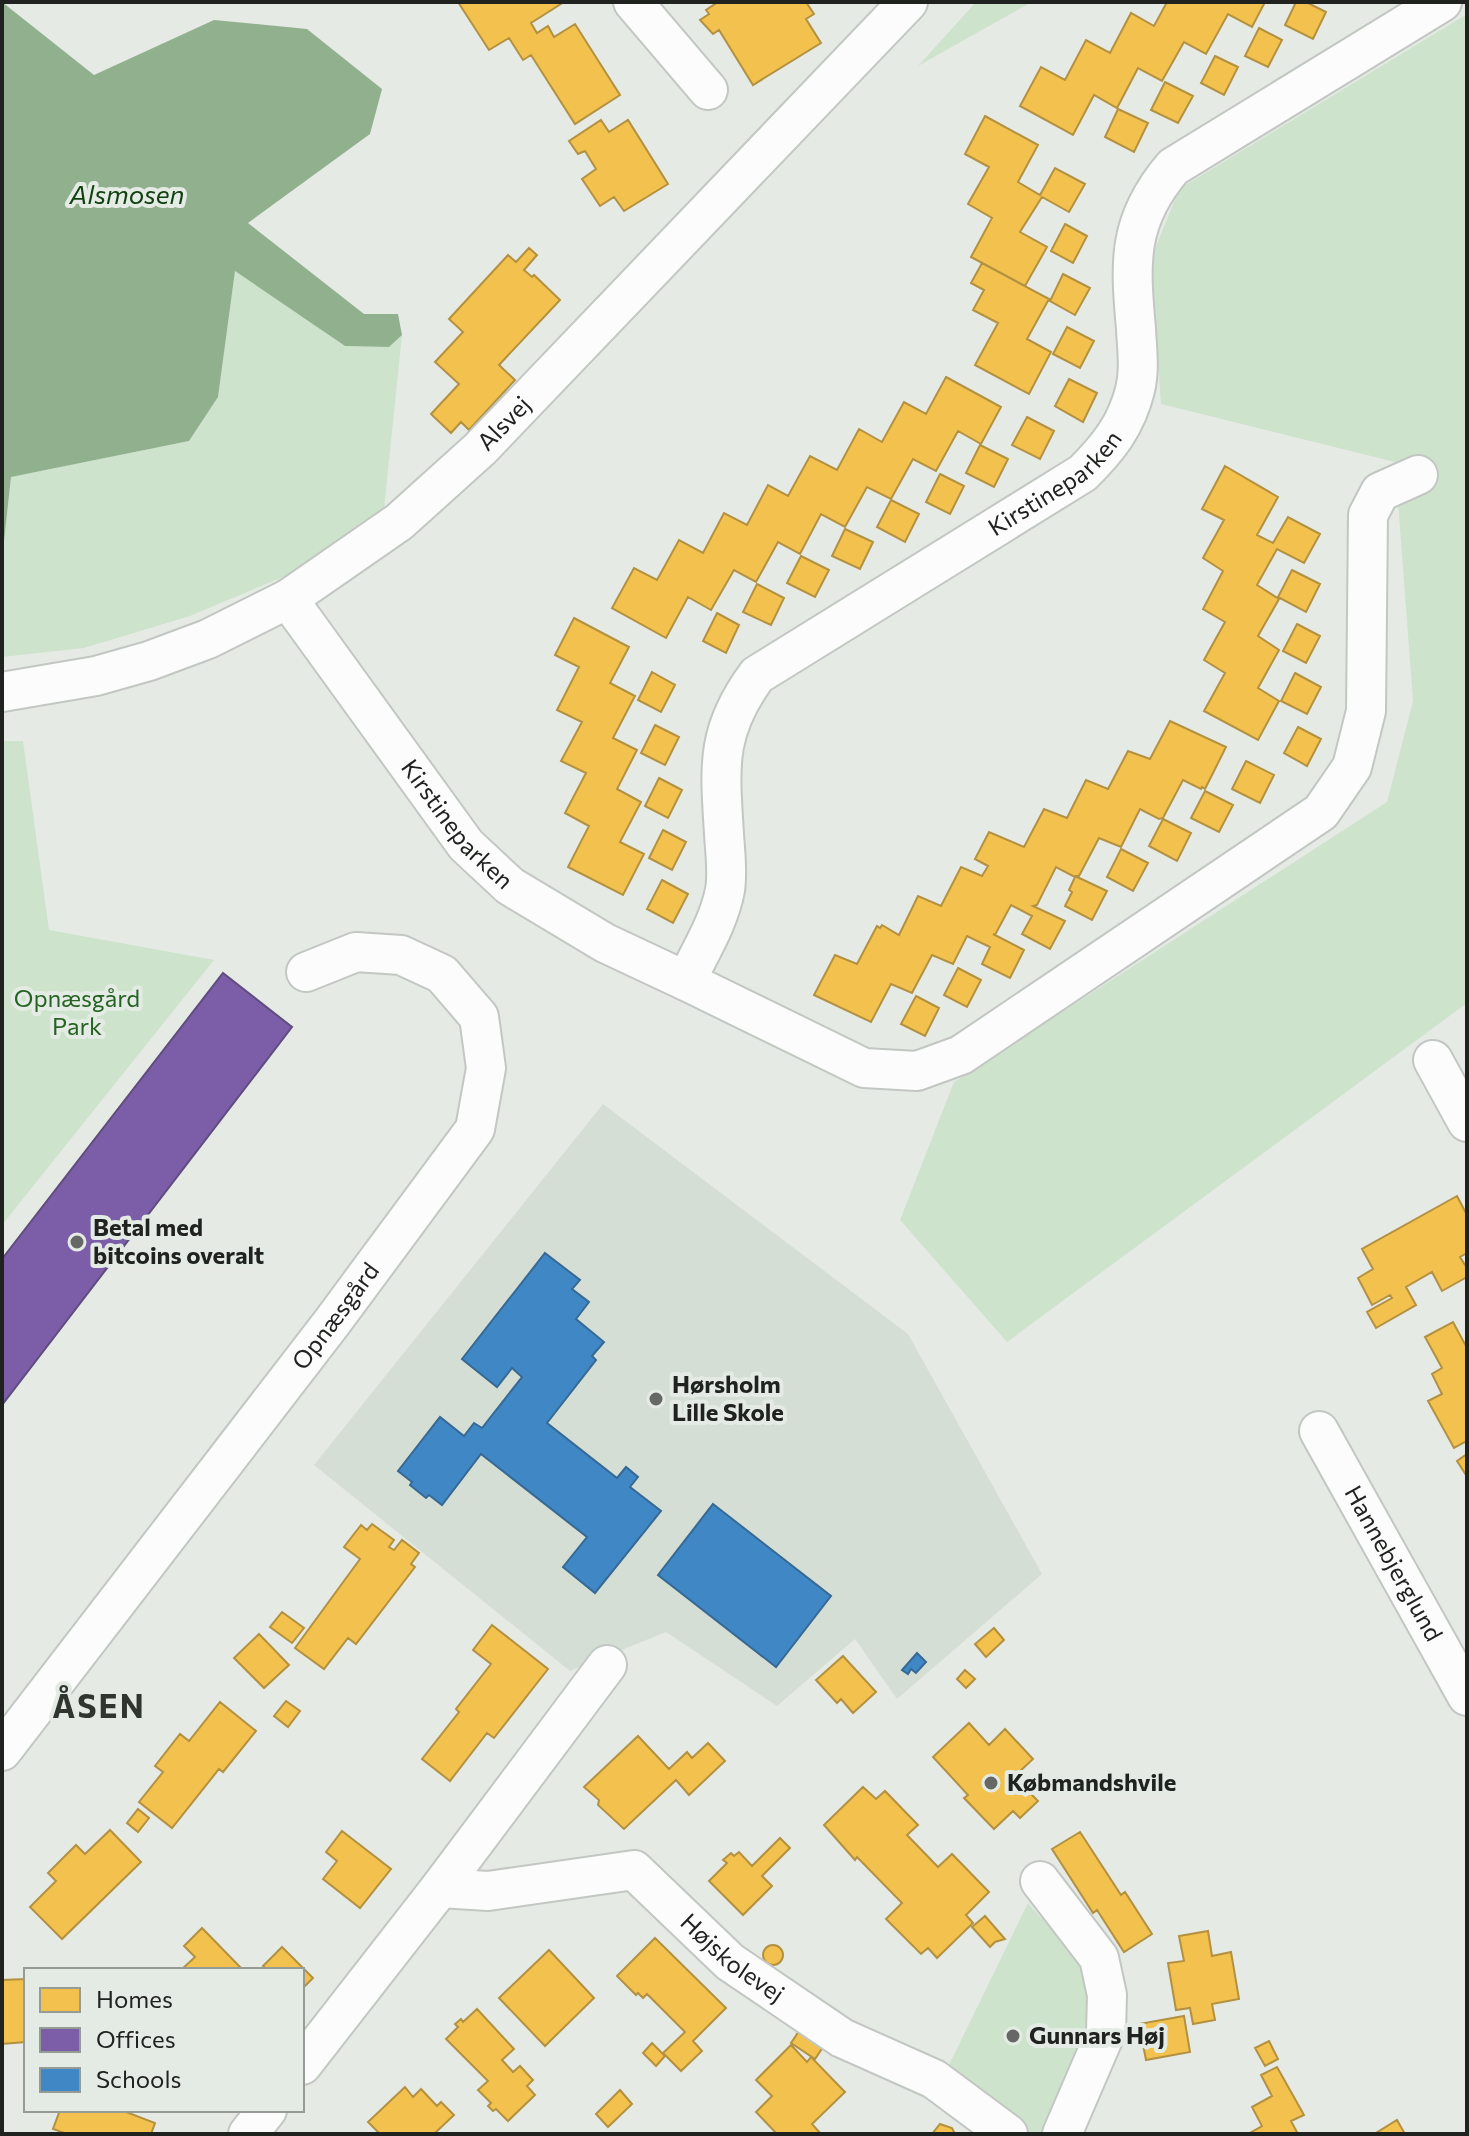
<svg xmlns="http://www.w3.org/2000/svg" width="1469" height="2136" font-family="Commissioner,sans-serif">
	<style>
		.built { fill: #d5ded4 }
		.green { fill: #cee3cc }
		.water { fill: #91b18e }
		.homes { fill: #f2c14e; stroke: #b39140; stroke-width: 2 }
		.offices { fill: #7b5ea7; stroke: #604c7e; stroke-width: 2 }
		.schools { fill: #3f88c5; stroke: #366994; stroke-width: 2 }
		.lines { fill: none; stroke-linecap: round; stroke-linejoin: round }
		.minor-casing { stroke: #c3c7c3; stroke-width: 42 }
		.minor { stroke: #fbfcfb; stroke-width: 38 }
		.poi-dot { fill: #656865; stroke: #e4ebe4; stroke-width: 3 }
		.labels { text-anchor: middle; stroke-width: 8; stroke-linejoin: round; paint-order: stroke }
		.street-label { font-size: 24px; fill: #202220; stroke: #e4ebe4 }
		.park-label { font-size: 24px; fill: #266323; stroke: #e4ebe4 }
		.poi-label { font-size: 24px; font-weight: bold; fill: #202220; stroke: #e4ebe4; text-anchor: start }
		.water-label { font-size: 26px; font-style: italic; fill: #114110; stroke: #e4ebe4 }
		.district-label { font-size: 32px; font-weight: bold; letter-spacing: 2px; fill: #30352f; stroke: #e4ebe4 }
	</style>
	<rect width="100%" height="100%" fill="#e5eae5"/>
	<path class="built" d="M603,1104L908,1334L1042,1574L897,1699L855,1639L777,1706L666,1632L570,1671L314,1465Z"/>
	<path class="green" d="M976,2H1032L918,66Z
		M1467,14V1003L1007,1342L900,1220L954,1082L1387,802L1413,701L1395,462L1161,404L1151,259L1179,189Z
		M235,270L345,346L389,347L402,335L384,509L290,574L190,616L84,648L2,657V560L11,477L189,441L218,397Z
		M2,741H23L49,930L214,960L2,1225Z
		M1028,1903C1041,1919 1076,1952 1084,1969C1109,2021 1068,2086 1048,2134H1030L947,2069Z"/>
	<path class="water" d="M2,2L94,75L214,20L307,29L382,89L370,134L248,223L364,314H398L402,335L389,347L345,346L235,271L218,397L189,441L11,477L2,560Z"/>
	<path class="homes" d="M458,2H564L531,23L537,33L548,26L554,37L575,24L620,95L575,124L531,55L523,60L509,38L489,50Z
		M718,2H806L814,14L806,19L821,43L753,85L719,30L713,34L700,20L709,14L706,10Z
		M1167,2H1265L1252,27L1228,14L1206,54L1184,42L1162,81L1138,68L1117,108L1094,95L1073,135L1020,106L1041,67L1065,80L1086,40L1110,53L1131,13L1154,26Z
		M1296,2H1306L1326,12L1313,39L1285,25Z
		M1259,28L1282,40L1268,67L1245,56Z
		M1215,56L1238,67L1224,95L1201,83Z
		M1165,82L1193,96L1178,123L1151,110Z
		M1118,109L1148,123L1134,152L1105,137Z
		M985,116L1038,145L1018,182L1040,195L1055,168L1085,184L1069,212L1042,197L1020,232L1047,247L1025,286L971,257L992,218L968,204L989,167L965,154Z
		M601,120L609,132L628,120L668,184L624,211L614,197L600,206L582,179L596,169L585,151L578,154L569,141Z
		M1065,224L1087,236L1073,263L1051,251Z
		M529,248L537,255L524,270L532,277L534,275L560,300L499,365L515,380L469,430L461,422L451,433L431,414L459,384L435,362L463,332L449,319L508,255L516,262Z
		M982,263L1049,299L1027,339L1051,352L1029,394L975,365L998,323L973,310L984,290L971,283Z
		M1063,274L1090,288L1075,315L1050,301Z
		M1067,327L1094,341L1080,368L1053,354Z
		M946,377L1001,407L981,444L958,431L936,471L913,459L891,499L867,487L845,527L821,514L800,554L778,542L756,582L734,570L711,610L688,597L666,638L612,608L634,568L657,580L679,540L703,553L724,513L747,525L768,485L788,496L810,456L837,470L859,429L882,442L904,402L926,414Z
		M1069,379L1097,393L1083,422L1055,406Z
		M1027,417L1054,431L1040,459L1012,445Z
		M980,445L1008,459L994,487L966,473Z
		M1225,466L1278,497L1257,535L1273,543L1288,517L1320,534L1304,563L1277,549L1257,585L1279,599L1258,636L1279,650L1258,688L1279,701L1258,740L1204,711L1225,673L1204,660L1225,622L1203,609L1223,571L1203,558L1224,520L1202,509Z
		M940,474L964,486L950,514L926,502Z
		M891,500L919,514L905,542L877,527Z
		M845,529L873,542L860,569L832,556Z
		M801,556L829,570L815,597L787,583Z
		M1292,570L1320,584L1306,612L1278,597Z
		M757,584L784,598L771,625L743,612Z
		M717,613L739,625L726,653L703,641Z
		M574,618L629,647L610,683L635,696L613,738L637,750L617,789L641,802L620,842L644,854L623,895L568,867L589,826L565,813L586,773L561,761L582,722L557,710L579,667L555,655Z
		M1297,624L1320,636L1306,663L1283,651Z
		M652,672L675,685L661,712L638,700Z
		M1295,673L1321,687L1307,714L1281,701Z
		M1170,721L1226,747L1205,789L1202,787L1201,789L1183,780L1163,818L1159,819L1140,809L1121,847L1099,838L1079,876H1075L1107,891L1092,920L1065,906L1072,892L1069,890L1075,877L1056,867L1037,905L1033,906L1065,921L1050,949L1022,934L1032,916L1011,905L995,935L993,934L1024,950L1010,978L982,964L990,947L967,936L953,964L932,955L912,993L891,984L871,1022L814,995L835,955L857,964L877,926L880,928L882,925L899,935L918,896L941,906L961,867L982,876L988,866L975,859L989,832L1024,847L1044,809L1067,818L1086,780L1108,789L1128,751L1150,759Z
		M655,725L679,737L665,765L641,753Z
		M1298,727L1321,739L1307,766L1284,753Z
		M1246,761L1274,775L1260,803L1232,789Z
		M659,778L682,790L668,818L645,806Z
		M1205,791L1233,805L1219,832L1191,818Z
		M1163,819L1191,833L1177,861L1149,846Z
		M663,830L686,842L672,870L649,858Z
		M1121,849L1148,863L1133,891L1107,877Z
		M662,880L688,894L673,923L647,909Z
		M958,968L981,980L967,1007L944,995Z
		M916,996L939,1008L925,1036L901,1024Z
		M1457,1196L1467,1215V1253L1460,1257L1467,1268V1277L1442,1291L1432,1272L1406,1287L1416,1305L1376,1328L1367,1312L1392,1298L1390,1295L1372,1305L1358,1278L1373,1269L1362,1249Z
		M1453,1322L1467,1348V1441L1454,1448L1428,1401L1442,1394L1432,1374L1442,1368L1425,1337Z
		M1467,1454V1475H1466L1457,1461Z
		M372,1524L394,1540L389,1547L394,1550L402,1540L419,1553L411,1564L415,1567L356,1644L348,1638L324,1669L295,1648L360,1559L344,1547L361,1525L367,1530Z
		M282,1612L304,1628L292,1643L270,1627Z
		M492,1625L548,1669L494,1738L487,1733L450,1781L422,1759L459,1712L456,1709L491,1664L473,1650Z
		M994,1628L1004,1640L986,1657L975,1644Z
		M259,1634L289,1665L264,1688L234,1658Z
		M843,1656L876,1692L853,1713L841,1699L837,1703L816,1680Z
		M965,1670L975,1679L966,1688L957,1679Z
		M286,1701L300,1711L288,1727L274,1716Z
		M220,1702L256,1731L223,1772L219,1769L172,1828L139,1802L163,1772L155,1766L180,1734L189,1741Z
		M969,1723L989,1745L1005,1729L1033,1759L1017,1774L1033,1792L1031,1794L1038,1801L1020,1818L1013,1811L994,1829L964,1798L968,1795L933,1757Z
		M638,1736L669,1769L687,1752L692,1758L708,1743L725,1761L689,1795L676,1780L624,1829L598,1805L599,1800L584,1787Z
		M863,1787L876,1799L885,1791L918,1825L907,1835L938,1867L952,1854L989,1892L966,1915L973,1923L937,1958L928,1948L921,1954L886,1919L902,1903L857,1857L855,1860L824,1825Z
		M138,1809L149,1818L138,1832L127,1823Z
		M110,1830L141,1862L62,1939L30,1907L56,1881L48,1873L76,1845L85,1854Z
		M342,1831L391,1869L360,1908L323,1879L337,1861L326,1852Z
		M1080,1832L1121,1895L1125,1892L1152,1934L1124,1952L1097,1910L1093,1913L1052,1849Z
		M780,1838L790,1848L762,1876L772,1886L743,1915L709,1881L727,1863L723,1860L731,1853L734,1856L739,1852L752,1866Z
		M985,1916L1005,1939L995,1942L990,1947L972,1927Z
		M202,1928L243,1970H181L195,1957L184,1946Z
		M1208,1931L1212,1956L1231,1952L1239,1999L1212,2004L1215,2020L1193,2024L1190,2008L1176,2010L1168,1963L1184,1961L1179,1936Z
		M655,1938L726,2008L693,2041L702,2051L681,2071L663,2053L685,2032L647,1994L643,1998L638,1993L636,1995L617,1976Z
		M763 1955a10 10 0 1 1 20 0a10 10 0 1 1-20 0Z
		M282,1947L313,1978L302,1989V1970H267L263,1966Z
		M549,1950L594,1998L545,2046L499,1998Z
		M26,1979V2042L2,2044V1980Z
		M477,2009L514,2049L502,2060L513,2072L520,2066L533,2080L527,2086L535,2095L508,2121L496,2109L493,2111L488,2106L491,2103L478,2090L488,2081L446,2039L458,2027L455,2024L461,2019L463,2022Z
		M1184,2016L1190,2052L1146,2060L1139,2024Z
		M801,2028L825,2044L815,2059L791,2043Z
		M1269,2041L1278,2059L1265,2066L1255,2048Z
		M652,2043L665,2056L656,2066L643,2053Z
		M791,2045L807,2062L811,2057L845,2092L812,2124L821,2134H777L756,2112L772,2096L756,2080Z
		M1277,2067L1304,2115L1291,2121L1298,2134H1248L1262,2126L1252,2107L1272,2096L1261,2075Z
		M405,2087L413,2097L421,2089L437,2106L441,2102L454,2115L434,2134H380L368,2122Z
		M620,2090L632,2104L608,2127L596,2114Z
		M60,2110H121L155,2123L151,2134H67L53,2129Z
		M1397,2120L1405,2134H1377L1376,2133Z
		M940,2124L952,2128L955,2134H932Z"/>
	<path class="offices" d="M223,973L292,1027L2,1405V1259Z"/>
	<path class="schools" d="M545,1253L580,1280L572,1289L589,1302L576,1319L604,1342L592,1356L596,1360L547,1423L617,1478L626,1467L638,1477L630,1487L661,1511L595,1593L563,1567L587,1537L481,1454L442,1505L429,1495L426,1498L410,1485L412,1482L398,1471L440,1417L464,1436L474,1423L482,1428L522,1377L512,1368L497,1387L462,1359Z
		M713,1504L831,1596L776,1667L658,1575Z
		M917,1653L926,1662L916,1673L911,1669L908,1674L902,1670Z"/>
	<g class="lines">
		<defs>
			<g id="minor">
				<path d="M633,2L708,90"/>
				<path id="s1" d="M1418,475L1380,492L1368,515L1366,711L1352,767L1321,812L961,1055L917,1071L864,1068L686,981C700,952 719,922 725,890C728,872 725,852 724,834C720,767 715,732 757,675L1083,473C1108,448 1126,426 1135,390C1140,370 1137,350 1136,329C1130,262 1127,221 1173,167L1442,2"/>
				<path id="s2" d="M288,599L466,845L510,886L605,943L686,981"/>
				<path id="s3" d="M2,692L96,676L149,661L208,639L288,599L399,522L480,449L908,2"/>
				<path d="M1433,1060L1467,1122"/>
				<path id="s4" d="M1319,1431L1467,1696"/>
				<path id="s5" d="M2,1751L333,1321L475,1129L486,1068L479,1017L442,974L401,955L356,952L306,972"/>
				<path d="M1040,1881L1099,1958L1107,1995L1106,2032L1062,2134"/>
				<path id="s6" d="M440,1888L488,1891L634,1870L730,1962L842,2038L934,2079L1008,2134"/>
				<path d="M302,2065L440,1888L607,1665"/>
				<path d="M248,2134L267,2110"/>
			</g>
		</defs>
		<use href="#minor" class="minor-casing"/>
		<use href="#minor" class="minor"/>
	</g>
	<g class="poi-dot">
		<circle cx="77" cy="1242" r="8"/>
		<circle cx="656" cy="1399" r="8"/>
		<circle cx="991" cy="1783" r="8"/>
		<circle cx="1013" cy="2036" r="8"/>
	</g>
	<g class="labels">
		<g class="street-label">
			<text dy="8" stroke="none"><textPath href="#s3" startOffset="582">Alsvej</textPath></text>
			<text dy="8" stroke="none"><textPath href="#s1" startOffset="1786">Kirstineparken</textPath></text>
			<text dy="8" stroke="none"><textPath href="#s2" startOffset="282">Kirstineparken</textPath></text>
			<text dy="8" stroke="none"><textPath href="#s5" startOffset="548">Opnæsgård</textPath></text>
			<text dy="8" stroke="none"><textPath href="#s4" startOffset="152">Hannebjerglund</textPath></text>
			<text dy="8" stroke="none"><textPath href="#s6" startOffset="328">Højskolevej</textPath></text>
		</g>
		<g class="park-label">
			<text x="77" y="1007">Opnæsgård<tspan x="77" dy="28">Park</tspan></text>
		</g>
		<g class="poi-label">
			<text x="93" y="1236">Betal med<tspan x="93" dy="28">bitcoins overalt</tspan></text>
			<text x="672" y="1393">Hørsholm<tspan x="672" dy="28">Lille Skole</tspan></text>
			<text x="1007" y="1791">Købmandshvile</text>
			<text x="1029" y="2044">Gunnars Høj</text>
		</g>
		<g class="water-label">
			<text x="127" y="204">Alsmosen</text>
		</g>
		<g class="district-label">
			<text x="99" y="1718">ÅSEN</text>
		</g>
	</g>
	<rect width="1469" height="2136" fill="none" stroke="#202220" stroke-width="8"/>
	<rect x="24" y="1968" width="280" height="144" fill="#e4ebe4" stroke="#969b96" stroke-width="2"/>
	<rect x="40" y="1988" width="40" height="24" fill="#f2c14e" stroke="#969b96" stroke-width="2"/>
	<text x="96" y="2008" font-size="24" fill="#202220">Homes</text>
	<rect x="40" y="2028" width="40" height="24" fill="#7b5ea7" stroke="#969b96" stroke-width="2"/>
	<text x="96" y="2048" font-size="24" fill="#202220">Offices</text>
	<rect x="40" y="2068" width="40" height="24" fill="#3f88c5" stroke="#969b96" stroke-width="2"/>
	<text x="96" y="2088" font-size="24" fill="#202220">Schools</text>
</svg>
